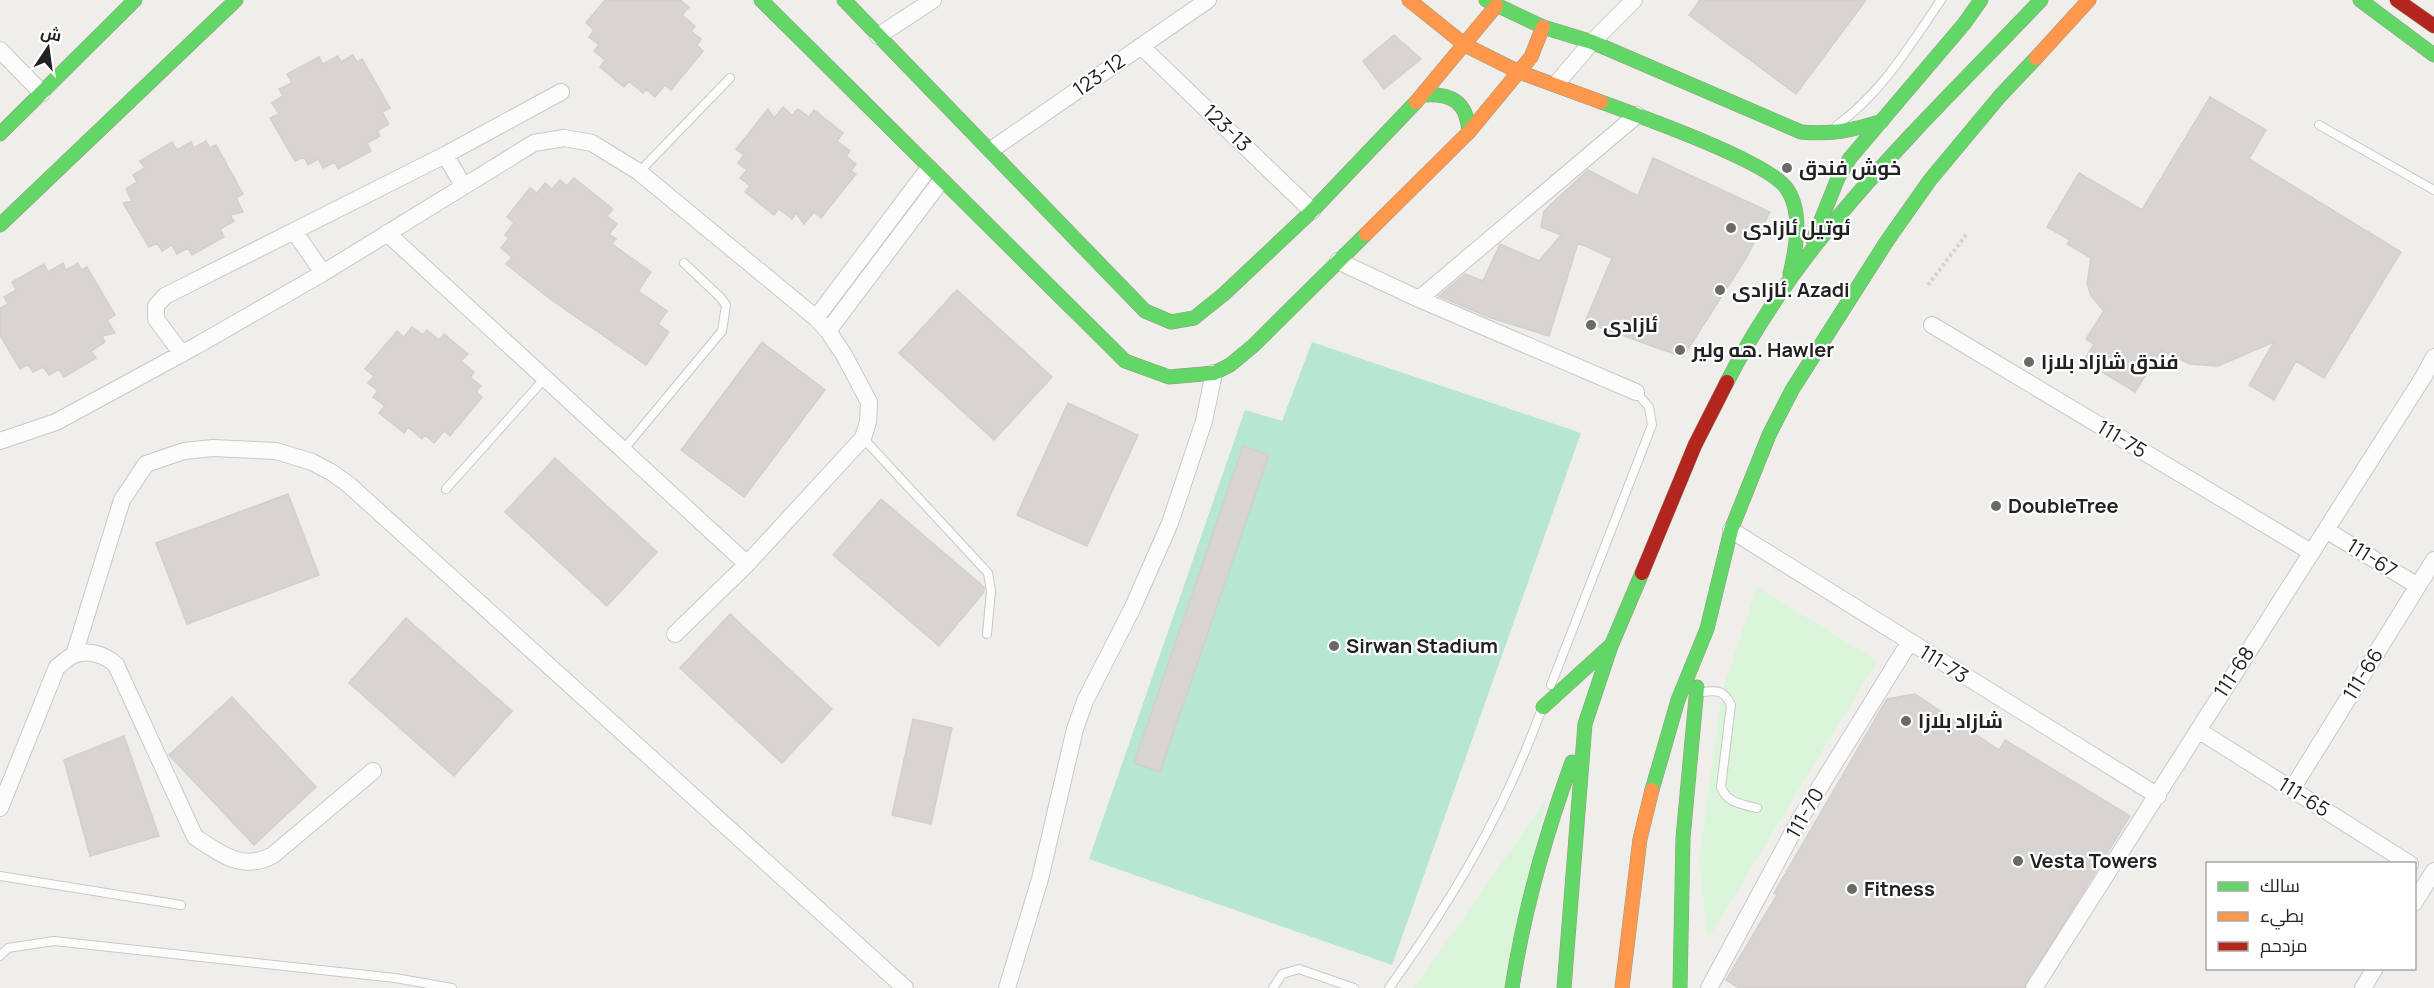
<svg xmlns="http://www.w3.org/2000/svg" width="2434" height="988" font-family="Manrope,Cairo,sans-serif">
	<style>
		.park { fill: #daf5da }
		.pitch { fill: #b7e6d2 }
		.building { fill: #d7d4d2; stroke: #d3d0cc; stroke-width: 1.5 }
		.lines { fill: none; stroke-linecap: round; stroke-linejoin: round }
		.lane-casing { stroke: #c9c8c7; stroke-width: 10 }
		.street-casing { stroke: #c9c8c7; stroke-width: 18 }
		.fast-casing { stroke: #999a82; stroke-width: 15 }
		.slow-casing { stroke: #999a82; stroke-width: 15 }
		.jam-casing { stroke: #999a82; stroke-width: 15 }
		.path { stroke: #dccecd; stroke-width: 4; stroke-dasharray: 3 3; stroke-linecap: butt }
		.lane { stroke: #fdfcfc; stroke-width: 8 }
		.street { stroke: #fdfcfc; stroke-width: 16 }
		.fast { stroke: #63d668; stroke-width: 14 }
		.slow { stroke: #ff974d; stroke-width: 14 }
		.jam { stroke: #b3261e; stroke-width: 14 }
		.poi-dot { fill: #6a6968; stroke: #fff; stroke-width: 2 }
		.labels { text-anchor: middle; stroke-width: 4.5; stroke-linejoin: round; paint-order: stroke }
		.street-label { font-size: 20px; fill: #222; stroke: #fff }
		.poi-label { font-size: 20px; font-weight: bold; fill: #222; stroke: #fff; text-anchor: start }
	</style>
	<rect width="100%" height="100%" fill="#f0eeeb"/>
	<path class="park" d="M1757,587L1877,661L1708,939L1699,860L1723,689Z
		M1546,800L1506,988H1414Z"/>
	<path class="pitch" d="M1312,342L1581,433L1392,965L1089,859L1245,410L1282,421Z"/>
	<path class="building" d="M605,0H680L689,7L682,15L695,26L691,31L701,39L697,45L703,51L671,90L665,85L655,97L646,89L643,93L629,81L624,87L600,67L605,60L594,51L599,45L589,37L594,30L586,23Z
		M1700,0H1866L1796,94L1689,15Z
		M1394,35L1421,59L1384,89L1363,61Z
		M353,55L357,62L362,59L390,108L382,112L389,124L377,131L380,136L367,143L371,151L338,169L335,162L323,168L318,159L308,165L304,157L295,161L270,118L279,114L272,103L283,96L279,89L292,83L287,74L319,57L323,64L338,56L341,62Z
		M2210,97L2266,130L2249,159L2401,252L2324,378L2296,361L2274,400L2249,385L2274,342L2218,366L2190,364L2161,351L2135,392L2084,361L2094,344L2086,339L2104,311L2091,296L2087,283L2091,258L2067,244L2070,240L2047,227L2079,173L2142,210Z
		M783,107L792,115L798,109L809,117L814,110L843,133L837,141L850,151L846,156L856,164L851,171L856,174L821,218L814,212L804,224L796,213L792,219L779,209L774,215L745,192L750,186L740,178L747,170L738,163L744,155L736,149L768,109L774,118Z
		M206,141L210,148L216,145L243,194L236,198L243,212L230,215L234,221L220,229L224,237L192,255L188,248L177,254L172,245L162,251L157,243L149,247L123,203L132,201L126,189L137,182L133,175L145,168L140,161L172,142L177,150L191,142L194,148Z
		M1653,158L1770,212L1746,258L1683,357L1585,322L1612,258L1578,243L1549,336L1488,317L1439,296L1465,274L1483,281L1500,244L1539,261L1561,235L1541,227L1544,211L1588,170L1638,196Z
		M574,178L613,209L607,216L617,224L609,234L616,239L612,244L651,272L638,291L667,311L658,324L669,332L646,365L550,299L506,264L512,257L501,248L509,238L505,235L514,223L507,217L530,188L537,193L545,183L552,189L560,180L567,186Z
		M63,263L66,270L78,263L81,270L87,267L115,315L107,320L115,333L102,336L105,342L91,351L96,358L64,377L59,369L49,375L43,367L33,372L28,364L20,369L0,335V308L8,304L4,297L16,290L12,282L44,264L48,272Z
		M957,290L1052,377L994,440L899,353Z
		M412,327L423,335L427,330L439,340L444,334L468,354L461,361L474,372L470,377L481,386L476,391L482,397L450,436L444,431L434,443L425,435L422,439L408,427L404,433L379,413L385,406L373,397L378,391L368,383L374,376L365,369L397,331L404,337Z
		M762,342L825,390L744,497L681,450Z
		M1068,403L1138,435L1087,546L1017,515Z
		M1243,446L1269,455L1160,772L1134,763Z
		M555,458L657,552L607,606L505,512Z
		M288,494L319,575L187,624L156,543Z
		M881,499L984,587V592L939,646L833,555Z
		M730,614L832,709L782,763L680,668Z
		M406,618L512,711L454,776L349,683Z
		M1915,694L1999,750L2005,740L2130,816L2024,988H1739L1726,980L1777,895L1774,893L1887,699Z
		M232,697L316,787L254,845L169,755Z
		M913,719L952,728L931,824L892,815Z
		M124,736L159,836L90,856L64,760Z"/>
	<g class="lines">
		<defs>
			<path id="lane" d="M1837,125C1882,93 1910,45 1941,0
				M2319,125L2434,190
				M639,172L730,78
				M863,438L988,573L991,591L987,634
				M624,449L722,331L726,305L720,297L684,263
				M446,489L545,378
				M1551,685L1652,425L1649,407L1636,392
				M1702,692C1717,690 1724,690 1731,705L1721,787C1727,803 1741,804 1757,808
				M0,876L181,905
				M0,956L8,948L54,941L395,978L452,988
				M1273,988L1282,974L1299,969L1354,988
				M1389,988C1453,899 1503,814 1541,711"/>
			<path id="street" d="M878,36L933,0
				M1141,46L1312,211
				M0,50L42,93
				M1556,84L1592,42L1634,0
				M991,150L1208,0
				M445,155L463,185
				M387,233L747,564
				M1338,261L1419,299L1636,392
				M323,273L294,231L445,155L561,92
				M1419,299L1637,115
				M816,318L929,168
				M1932,325L2311,552
				M828,331L941,181
				M182,354L156,319V306L165,296L294,231
				M0,441L56,422L196,346L323,273L534,143L564,138L592,143L639,172L816,318L828,331L844,355L869,402L868,422L863,438L747,564L675,634
				M1731,530L2158,796
				M2326,530L2418,586
				M74,655L122,500L146,464L184,451L213,448L276,451L312,462L331,472L348,484L905,988
				M2198,730L2410,864
				M2292,789L2434,560
				M0,808L57,667C62,664 68,657 74,655C88,649 106,655 116,665L195,837C221,854 243,872 273,855L373,771
				M2414,903L2434,871
				M1007,988L1040,879L1075,729L1085,701L1133,607L1170,523L1204,421L1214,373
				M1709,988L1800,819L1909,643
				M2034,988L2424,376L2434,357
				M2363,988L2375,968"/>
			<path id="fast" d="M761,0L1125,361L1169,377L1214,373L1230,365L1253,346L1366,234
				M844,0L1145,311L1171,322L1194,318L1224,294L1312,211L1416,102
				M1486,0L1543,27L1592,42L1801,132C1830,135 1855,130 1882,121
				M2360,0L2434,55
				M1423,95C1452,93 1467,102 1469,132
				M1601,102C1637,115 1770,162 1787,189C1803,212 1796,249 1790,274
				M0,134L135,0
				M0,225L236,0
				M1813,240L1838,178L1850,158L1964,24L1981,0
				M1727,382C1802,234 1928,119 2041,0
				M1543,707L1610,646
				M1652,790L1678,700L1707,629L1731,530L1769,435L1792,390L1887,241L1930,180L2000,96L2036,58
				M1512,988C1524,910 1545,836 1572,762
				M1564,988L1585,724L1611,646L1642,573
				M1680,988L1683,838L1697,687"/>
			<path id="slow" d="M1409,0L1465,45L1519,72L1601,102
				M2036,58L2089,0
				M1416,102L1496,6
				M1366,234L1469,132L1531,57L1543,27
				M1622,988L1640,839L1652,790"/>
			<path id="jam" d="M2397,0L2434,26
				M1642,573L1695,445L1727,382"/>
		</defs>
		<use href="#lane" class="lane-casing"/>
		<use href="#street" class="street-casing"/>
		<use href="#fast" class="fast-casing"/>
		<use href="#slow" class="slow-casing"/>
		<use href="#jam" class="jam-casing"/>
		<path class="path" d="M1928,285L1966,235"/>
		<use href="#lane" class="lane"/>
		<use href="#street" class="street"/>
		<use href="#fast" class="fast"/>
		<use href="#slow" class="slow"/>
		<use href="#jam" class="jam"/>
	</g>
	<g class="poi-dot">
		<circle cx="1787" cy="168" r="6"/>
		<circle cx="1731" cy="228" r="6"/>
		<circle cx="1720" cy="290" r="6"/>
		<circle cx="1591" cy="325" r="6"/>
		<circle cx="1680" cy="350" r="6"/>
		<circle cx="2029" cy="362" r="6"/>
		<circle cx="1996" cy="506" r="6"/>
		<circle cx="1334" cy="646" r="6"/>
		<circle cx="1906" cy="721" r="6"/>
		<circle cx="2018" cy="861" r="6"/>
		<circle cx="1852" cy="889" r="6"/>
	</g>
	<g class="labels">
		<g class="street-label">
			<text transform="translate(1099 75) rotate(-35)" y="7">123-12</text>
			<text transform="translate(1227 128) rotate(44)" y="7">123-13</text>
			<text transform="translate(2122 439) rotate(31)" y="7">111-75</text>
			<text transform="translate(2372 558) rotate(32)" y="7">111-67</text>
			<text transform="translate(1944 664) rotate(32)" y="7">111-73</text>
			<text transform="translate(2234 672) rotate(-57)" y="7">111-68</text>
			<text transform="translate(2363 674) rotate(-58)" y="7">111-66</text>
			<text transform="translate(2304 797) rotate(32)" y="7">111-65</text>
			<text transform="translate(1805 813) rotate(-60)" y="7">111-70</text>
		</g>
		<g class="poi-label">
			<text x="1799" y="175">خوش فندق</text>
			<text x="1743" y="235">ئوتیل ئازادی</text>
			<text x="1732" y="297">ئازادى. Azadi</text>
			<text x="1603" y="332">ئازادی</text>
			<text x="1692" y="357">هه ولير. Hawler</text>
			<text x="2041" y="369">فندق شازاد بلازا</text>
			<text x="2008" y="513">DoubleTree</text>
			<text x="1346" y="653">Sirwan Stadium</text>
			<text x="1918" y="728">شازاد بلازا</text>
			<text x="2030" y="868">Vesta Towers</text>
			<text x="1864" y="896">Fitness</text>
		</g>
	</g>
	<rect x="2206" y="862" width="210" height="108" fill="#ffffff" stroke="#a7a7a7" stroke-width="1.5"/>
	<rect x="2218" y="882" width="30" height="9" fill="#63d668" stroke="#a7a7a7" stroke-width="1.5"/>
	<text x="2260" y="892" font-size="18" fill="#222222">سالك</text>
	<rect x="2218" y="912" width="30" height="9" fill="#ff974d" stroke="#a7a7a7" stroke-width="1.5"/>
	<text x="2260" y="922" font-size="18" fill="#222222">بطيء</text>
	<rect x="2218" y="942" width="30" height="9" fill="#b3261e" stroke="#a7a7a7" stroke-width="1.5"/>
	<text x="2260" y="952" font-size="18" fill="#222222">مزدحم</text>
	<g transform="translate(48 48) rotate(13)" stroke="#ffffff" stroke-width="4.5" paint-order="stroke">
	<path d="M0-4.5L10 22L0 15L-10 22Z" fill="#222222"/>
	<text y="-9" font-size="16" font-weight="bold" text-anchor="middle" fill="#222222">ش</text>
	</g>
</svg>
